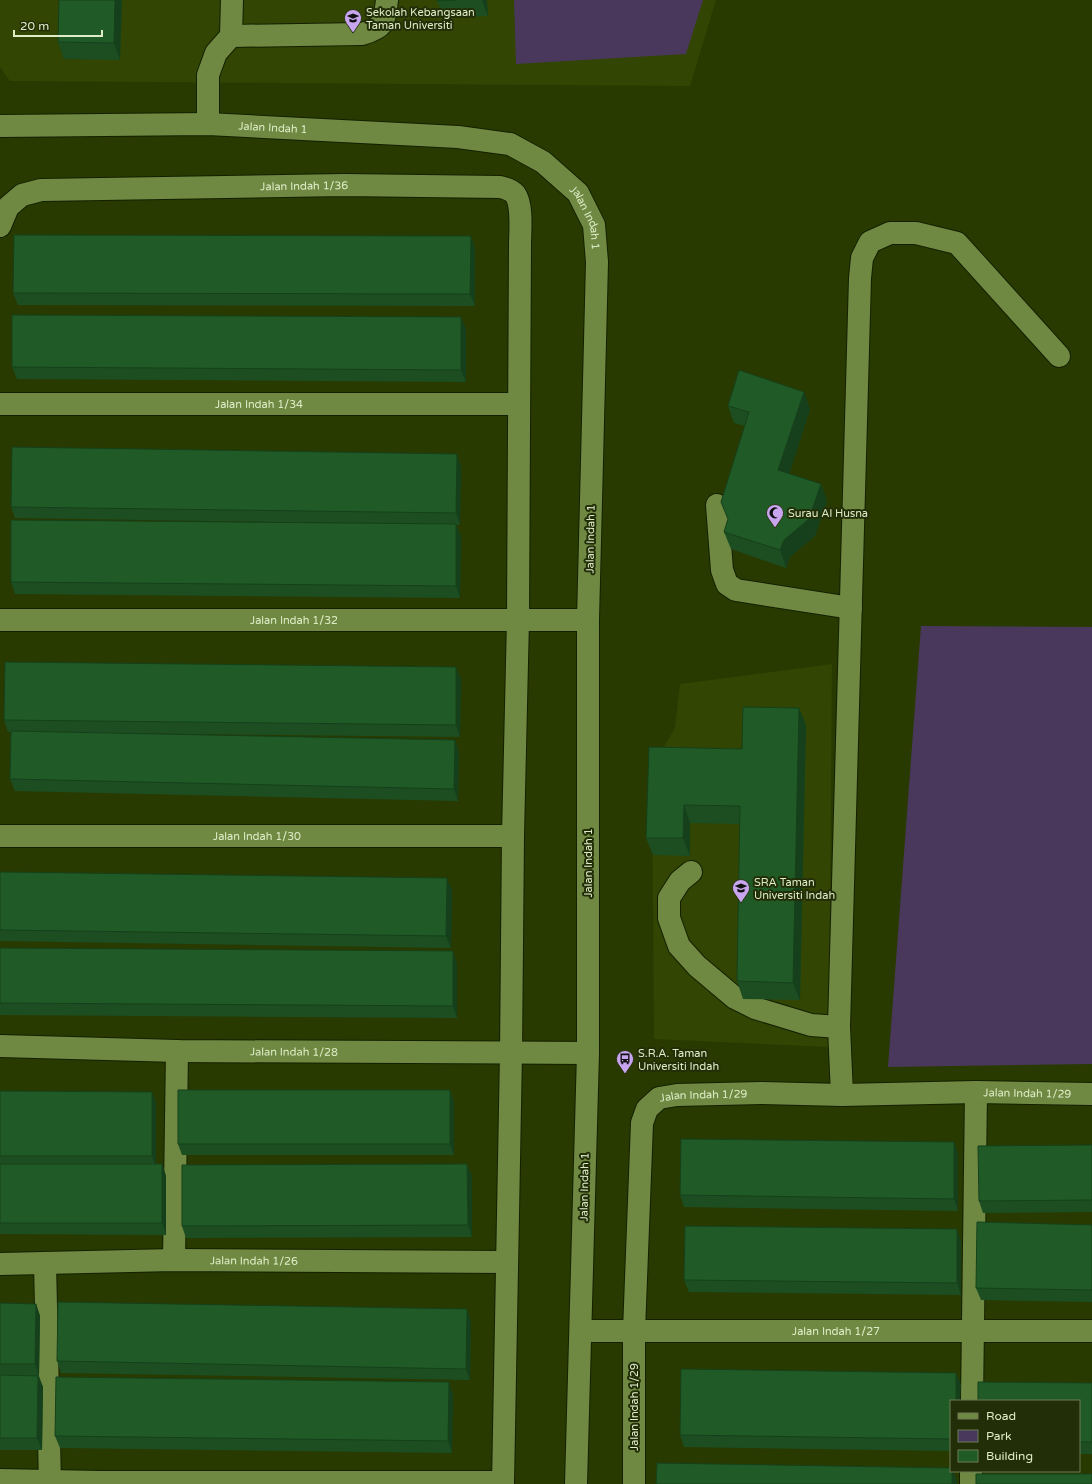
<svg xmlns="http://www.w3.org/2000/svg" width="1092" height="1484" font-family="'Varela Round',sans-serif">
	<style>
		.built { fill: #324502 }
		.green { fill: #49385b }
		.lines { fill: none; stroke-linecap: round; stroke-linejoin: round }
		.minor-casing { stroke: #142000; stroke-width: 24 }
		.minor { stroke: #6f8942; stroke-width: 22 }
		.wall { fill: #1c4e22 }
		.shaded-wall { fill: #16401b }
		.building { fill: #205b27; stroke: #16401b }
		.labels { text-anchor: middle; stroke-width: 4; stroke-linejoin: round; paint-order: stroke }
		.poi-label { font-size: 11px; fill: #ddecc7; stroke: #222e08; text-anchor: start }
		.street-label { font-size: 11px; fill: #ddecc7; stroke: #222e08 }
	</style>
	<rect width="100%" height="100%" fill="#293a00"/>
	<path class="built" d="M0,0H716L690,86L10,81L0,67Z
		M832,664L829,1047L654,1039L652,767L675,728L680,684Z"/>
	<path class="green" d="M514,0H703L686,54L516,64Z
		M921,626L1092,627V1064L888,1067Z"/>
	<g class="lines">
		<defs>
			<g id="minor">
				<path d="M231,36L362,34C385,27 384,23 387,0"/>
				<path d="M208,124V75L216,53L231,36L232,0"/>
				<path id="s1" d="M0,126L208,124L458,137L510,144L543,162L578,193L594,225L597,262L588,620V1053L576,1484"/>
				<path id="s2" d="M0,226L8,207L22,195L41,190L344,185L500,187C505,188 511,190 515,194C523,205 520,232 520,245L518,619L513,836L511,1053L503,1484"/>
				<path id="s3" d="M0,404H518"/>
				<path d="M717,505L722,570L727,584L736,590L851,608"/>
				<path id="s4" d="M0,620H588"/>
				<path id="s5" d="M0,836H513"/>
				<path d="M691,872L680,881L669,898V918L679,946L697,966L735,998L755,1008L811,1025L839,1027"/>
				<path id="s6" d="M0,1046L177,1051L588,1053"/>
				<path d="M842,1095L839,1027L860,278L862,258L870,242L890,233H916L957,243L1059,356"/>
				<path d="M174,1260L177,1051"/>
				<path d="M45,1263L50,1484"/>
				<path id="s7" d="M0,1264L174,1260L507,1262"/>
				<path id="s8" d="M581,1331H1092"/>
				<path d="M972,1401L976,1092"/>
				<path d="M0,1480L100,1482H503"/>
				<path id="s9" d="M634,1484V1331L642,1123L647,1109L659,1098L677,1095L761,1093L842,1095L976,1092L1092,1094"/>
				<path d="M971,1484V1471"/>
			</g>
		</defs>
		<use href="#minor" class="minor-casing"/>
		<use href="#minor" class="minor"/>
	</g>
	<path class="wall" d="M122,0L120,60L64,59L58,42Z
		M437,0H487L488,16L443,18Z
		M475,248V306L18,305L13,293Z
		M466,329V382L17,379L12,367Z
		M804,392L810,409L789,474L821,484L827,501L815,536L790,557L786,568L731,549L724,532L728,519L745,426L734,423L728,406Z
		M461,466L460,525H456L461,536L460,598L15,594L11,582L340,523L15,518L11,507Z
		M456,667L461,679L460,737L105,733L459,752L458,801L15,791L10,779L11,732H8L4,720Z
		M799,708L806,725L800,1000L743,999L737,981L740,824L690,823V856L653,855L646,838L742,749Z
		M0,872L452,890L451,948L0,941Z
		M0,948L457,963V1018L0,1015Z
		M450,1090L454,1102V1155H182L178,1144Z
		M0,1091L152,1092L156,1103V1164H162L166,1176V1235L0,1234Z
		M954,1142L958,1153V1211L684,1207L680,1195Z
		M1092,1145V1212L983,1213L979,1201Z
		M472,1176V1237L186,1238L182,1226Z
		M1092,1225V1302L981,1300L976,1288Z
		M961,1241V1295L689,1292L684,1280Z
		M0,1303L36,1304L40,1316L39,1376L43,1387L42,1450H0Z
		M471,1321L470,1380L61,1373L57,1361Z
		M956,1373L961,1385L951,1401V1451L684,1447L680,1435Z
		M1092,1383V1454H1079V1401Z
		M453,1394L452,1453L60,1448L55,1436Z"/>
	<path class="shaded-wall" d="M115,0H122L120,60L114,43Z
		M482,0H487L488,16Z
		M471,236L475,248V306L470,294Z
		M461,317L466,329V382L461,370Z
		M804,392L810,409L785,488L778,470Z
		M457,454L461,466L460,525L456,513Z
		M821,484L827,501L815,536L790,557L786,568L780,550L784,540Z
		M456,524L461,536L460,598L456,586Z
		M456,667L461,679L460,737L456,725Z
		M799,708L806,725L800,1000L793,983Z
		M455,740L459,752L458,801L454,789Z
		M684,805L690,823V856L683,838Z
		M447,878L452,890L451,948L446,936Z
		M453,951L457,963V1018L453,1006Z
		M450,1090L454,1102V1155L450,1144Z
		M152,1092L156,1103V1168L152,1156Z
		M954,1142L958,1153V1211L954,1199Z
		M162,1164L166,1176V1235L162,1223Z
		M467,1164L472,1176V1237L468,1225Z
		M957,1229L961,1241V1295L957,1283Z
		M36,1304L40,1316L39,1376L35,1364Z
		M467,1309L471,1321L470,1380L466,1369Z
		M956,1373L961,1385L960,1401H956Z
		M38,1376L43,1387L42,1450L37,1438Z
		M449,1382L453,1394L452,1453L448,1441Z
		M952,1471H953L957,1480V1484H952Z"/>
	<path class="building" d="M59,0H115L114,43L58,42Z
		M437,0H456L437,1Z
		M14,235L471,236L470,294L13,293Z
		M12,315L461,317V370L12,367Z
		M739,370L804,392L778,470L821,484L809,519L784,540L780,550L724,532L728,519L721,502L749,412L728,406Z
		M12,447L457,454L456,513L11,507Z
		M11,520L456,524V586L11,582Z
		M5,662L456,667V725L4,720Z
		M743,707L799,708L793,983L737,981L740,806L684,805L683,838H646L649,747L742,749Z
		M11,731L455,740L454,789L10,779Z
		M0,872L447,878L446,936L0,930Z
		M0,948L453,951V1006L0,1003Z
		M178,1090H450V1144H178Z
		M0,1091L152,1092V1156H0Z
		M681,1139L954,1142V1199L680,1195Z
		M1092,1145V1200L979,1201L978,1146Z
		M0,1164H162V1223H0Z
		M467,1164L468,1225L182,1226V1165Z
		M977,1222L1092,1225V1290L976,1288Z
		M685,1226L957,1229V1283L684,1280Z
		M58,1302L467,1309L466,1369L57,1361Z
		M0,1303L36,1304L35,1364H0Z
		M681,1369L956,1373V1401H951V1439L680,1435Z
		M0,1375L38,1376L37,1438H0Z
		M56,1377L449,1382L448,1441L55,1436Z
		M978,1382L1092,1383V1442H1079V1401H978Z
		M657,1463L951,1468V1471H952V1484H656Z
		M976,1474H1092V1484H976Z"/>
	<defs>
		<symbol id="school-pin" viewBox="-11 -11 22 30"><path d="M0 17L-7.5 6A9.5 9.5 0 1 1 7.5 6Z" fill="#c8a6ef" stroke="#222e08"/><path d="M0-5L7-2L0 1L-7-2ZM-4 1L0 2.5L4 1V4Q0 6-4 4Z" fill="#111"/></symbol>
		<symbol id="mosque-pin" viewBox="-11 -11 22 30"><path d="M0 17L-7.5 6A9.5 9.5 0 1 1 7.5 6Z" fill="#c8a6ef" stroke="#222e08"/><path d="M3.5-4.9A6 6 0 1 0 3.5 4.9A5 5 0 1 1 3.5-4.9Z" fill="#111"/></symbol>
		<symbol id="bus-pin" viewBox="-11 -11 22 30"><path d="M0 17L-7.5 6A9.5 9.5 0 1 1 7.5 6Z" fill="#c8a6ef" stroke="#222e08"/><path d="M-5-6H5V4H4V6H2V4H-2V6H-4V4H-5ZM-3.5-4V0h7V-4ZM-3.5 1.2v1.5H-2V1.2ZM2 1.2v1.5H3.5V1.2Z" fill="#111"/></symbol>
	</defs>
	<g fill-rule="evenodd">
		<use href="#school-pin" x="343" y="8" width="20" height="27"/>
		<use href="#mosque-pin" x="765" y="503" width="20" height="27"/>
		<use href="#school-pin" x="731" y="878" width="20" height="27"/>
		<use href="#bus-pin" x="615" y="1049" width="20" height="27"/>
	</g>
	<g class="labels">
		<g class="poi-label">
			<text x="366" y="16">Sekolah Kebangsaan<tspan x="366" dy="13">Taman Universiti</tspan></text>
			<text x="788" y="517">Surau Al Husna</text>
			<text x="754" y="886">SRA Taman<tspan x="754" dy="13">Universiti Indah</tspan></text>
			<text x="638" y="1057">S.R.A. Taman<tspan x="638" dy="13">Universiti Indah</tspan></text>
		</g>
		<g class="street-label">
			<text dy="4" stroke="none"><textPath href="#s1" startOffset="273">Jalan Indah 1</textPath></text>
			<text dy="4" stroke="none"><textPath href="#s2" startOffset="322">Jalan Indah 1/36</textPath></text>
			<text dy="4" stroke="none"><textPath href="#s1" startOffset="621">Jalan Indah 1</textPath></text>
			<text dy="4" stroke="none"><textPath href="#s3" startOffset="259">Jalan Indah 1/34</textPath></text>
			<text transform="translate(590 539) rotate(-89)" y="4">Jalan Indah 1</text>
			<text dy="4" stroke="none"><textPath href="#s4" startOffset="294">Jalan Indah 1/32</textPath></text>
			<text dy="4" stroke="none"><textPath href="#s5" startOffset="257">Jalan Indah 1/30</textPath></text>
			<text transform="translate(588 863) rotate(-90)" y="4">Jalan Indah 1</text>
			<text dy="4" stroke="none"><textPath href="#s6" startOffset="294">Jalan Indah 1/28</textPath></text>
			<text dy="4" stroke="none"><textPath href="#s9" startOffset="761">Jalan Indah 1/29</textPath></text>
			<text dy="4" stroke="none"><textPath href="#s9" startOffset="437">Jalan Indah 1/29</textPath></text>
			<text transform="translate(584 1187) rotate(-89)" y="4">Jalan Indah 1</text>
			<text dy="4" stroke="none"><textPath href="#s7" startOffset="254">Jalan Indah 1/26</textPath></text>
			<text dy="4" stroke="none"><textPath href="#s8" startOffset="255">Jalan Indah 1/27</textPath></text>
			<text transform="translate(634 1407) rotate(-90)" y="4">Jalan Indah 1/29</text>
		</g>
	</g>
	<rect x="950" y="1400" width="130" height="72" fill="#222e08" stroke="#6d7a54"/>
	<rect x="958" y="1413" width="20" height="6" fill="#6f8942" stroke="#6d7a54"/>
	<text x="986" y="1420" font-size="12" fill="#ddecc7">Road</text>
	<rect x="958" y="1430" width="20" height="12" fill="#49385b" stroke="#6d7a54"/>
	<text x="986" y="1440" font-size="12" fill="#ddecc7">Park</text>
	<rect x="958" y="1450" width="20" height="12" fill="#205b27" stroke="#6d7a54"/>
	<text x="986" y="1460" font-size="12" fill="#ddecc7">Building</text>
	<path d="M14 30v6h88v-6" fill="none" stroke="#ddecc7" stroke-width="2"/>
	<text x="20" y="30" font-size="12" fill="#ddecc7" stroke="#222e08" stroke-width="3" paint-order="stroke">20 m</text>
</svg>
